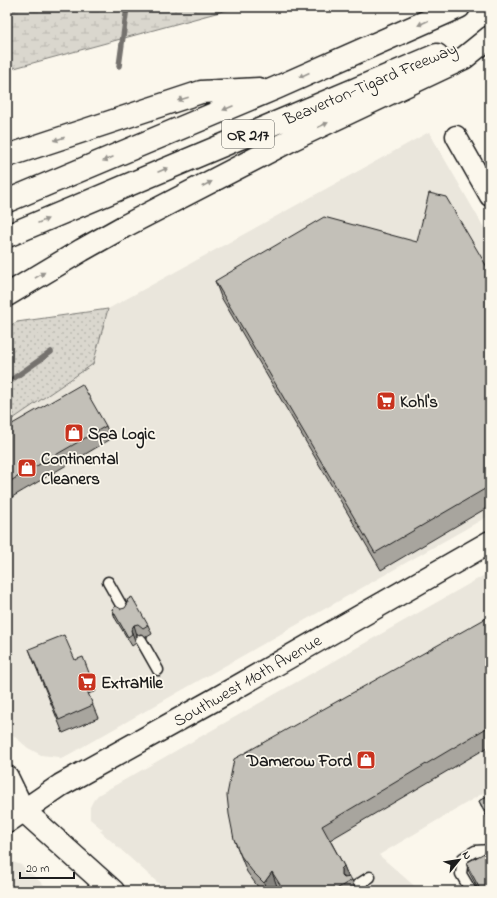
<svg xmlns="http://www.w3.org/2000/svg" width="497" height="898" font-family="'Indie Flower',sans-serif">
	<style>
		.built { fill: #eae6dc }
		.grass { fill: url(#grass-dots); stroke: #7b7a75 }
		.wetland { fill: url(#wetland-marsh); stroke: #7b7a75 }
		.lines { fill: none; stroke-linecap: round; stroke-linejoin: round }
		.stream { stroke: #74726e; stroke-width: 5.5 }
		.service-casing { stroke: #1c1c1c; stroke-width: 13 }
		.minor-casing { stroke: #1c1c1c; stroke-width: 23 }
		.tertiary-casing { stroke: #1c1c1c; stroke-width: 25 }
		.secondary-casing { stroke: #1c1c1c; stroke-width: 25 }
		.motorway-casing { stroke: #1c1c1c; stroke-width: 25 }
		.service { stroke: #fbf7ec; stroke-width: 10 }
		.minor { stroke: #fbf7ec; stroke-width: 20 }
		.tertiary { stroke: #fbf7ec; stroke-width: 22 }
		.secondary { stroke: #fbf7ec; stroke-width: 22 }
		.motorway { stroke: #fbf7ec; stroke-width: 22 }
		.wall { fill: #a8a59e; stroke: #1c1c1c }
		.shaded-wall { fill: #888681; stroke: #1c1c1c }
		.building { fill: #c3c0b8; stroke: #1c1c1c }
		.oneway { fill: #97948e }
		.labels { text-anchor: middle; stroke-width: 3.5; stroke-linejoin: round; paint-order: stroke }
		.shield { fill: #fbf7ec; stroke: #5f5e5a; stroke-width: 1 }
		.shield-label { font-size: 16px; font-weight: bold; fill: #1c1c1c }
		.street-label { font-size: 17px; fill: #1c1c1c; stroke: #fbf7ec }
		.poi-label { font-size: 17px; font-weight: bold; fill: #1c1c1c; stroke: #fbf7ec; text-anchor: start }
	</style>
	<defs>
		<pattern id="grass-dots" width="8" height="8" patternUnits="userSpaceOnUse"><rect width="8" height="8" fill="#dad7ce"/><path d="M2 2h.1M6 6h.1" fill="none" stroke="#bab8b0" stroke-width="1.8" stroke-linecap="round"/></pattern>
		<pattern id="wetland-marsh" width="20" height="14" patternUnits="userSpaceOnUse"><rect width="20" height="14" fill="#dad7ce"/><path d="M1 5h8M5 5V1M11 12h8M15 12V8" fill="none" stroke="#bab8b0"/></pattern>
	</defs>
	<rect width="100%" height="100%" fill="#fbf7ec"/>
	<filter id="ink" filterUnits="userSpaceOnUse"><feTurbulence type="fractalNoise" baseFrequency=".025" numOctaves="2"/><feDisplacementMap in="SourceGraphic" scale="8" xChannelSelector="R" yChannelSelector="G"/><feConvolveMatrix kernelMatrix="1 2 1 2 8 2 1 2 1" color-interpolation-filters="sRGB"/></filter>
	<g filter="url(#ink)">
		<path class="built" d="M429,132L490,238V515L61,759L59,757L41,755L28,748L7,730V423L93,364L108,309Z
			M490,572V789L379,855L420,891H167L100,831L103,830L90,819V807L93,801L98,795Z
			M7,860L21,865L51,891H7Z"/>
		<path class="grass" d="M108,309L93,364L7,423V327L17,322Z"/>
		<path class="wetland" d="M7,7H238L7,70Z"/>
		<g class="lines">
			<path class="stream" d="M119,66L127,7
				M7,383L51,352"/>
			<defs>
				<path id="service" d="M108,582L125,612
					M141,640L158,670
					M353,888L370,877
					M471,891L461,874L463,858L475,851L490,850"/>
				<path id="minor" d="M456,136L490,196"/>
				<path id="tertiary" d="M7,822L61,785L214,700L490,542"/>
				<path id="secondary" d="M7,777L23,810
					M7,803L23,810L113,891"/>
				<path id="motorway" d="M7,156L201,92L259,89
					M7,201L276,88L459,7
					M7,236L437,55
					M7,295L82,250L123,227L295,138L464,58L490,37"/>
			</defs>
			<use href="#service" class="service-casing"/>
			<use href="#minor" class="minor-casing"/>
			<use href="#tertiary" class="tertiary-casing"/>
			<use href="#secondary" class="secondary-casing"/>
			<use href="#motorway" class="motorway-casing"/>
			<use href="#service" class="service"/>
			<use href="#minor" class="minor"/>
			<use href="#tertiary" class="tertiary"/>
			<use href="#secondary" class="secondary"/>
			<use href="#motorway" class="motorway"/>
		</g>
		<path class="wall" d="M490,272V506L381,570L221,297L215,281Z
			M106,426L111,439L7,500V427Z
			M112,609L148,625L152,634L147,637L141,634L137,635L135,640L136,643L132,646L115,618Z
			M490,616V746L330,840L344,866L348,877L352,880L356,891H279L278,889L276,891H262L258,887L247,872L234,839Z
			M29,649L91,678L96,691L88,694L98,718L63,733L34,662Z
			M490,794V823L482,808L479,801Z
			M466,863L490,891H479L469,872Z"/>
		<path class="shaded-wall" d="M134,625L137,635L135,640L136,643L131,630Z
			M344,866L350,881L341,875V869Z
			M272,872L278,889L276,891H266L264,883Z"/>
		<path class="building" d="M429,193L446,197L490,272V486L375,553L215,281L324,217L417,242Z
			M82,384L106,426L7,483V427Z
			M132,597L148,625L143,628L138,624L134,625L131,630L132,634L128,637L112,609L116,606L121,609L125,608L128,603L127,600Z
			M490,616V726L322,826L344,866L341,869V875L344,878L350,877L352,880L333,891H296L295,889L292,891H284L272,872L264,883L252,871L241,856L234,839L229,814L227,795L234,759Z
			M64,635L75,660L83,657L91,678L83,681L93,705L59,720L29,649Z
			M490,794V820L479,801Z
			M490,850V891H481L466,863Z"/>
		<defs><path id="oneway-solid" d="M-6-.8H1V-3.2L6.5 0L1 3.2V.8H-6Z"/></defs>
		<g class="oneway">
			<use href="#oneway-solid" transform="translate(423 23) rotate(156)"/>
			<use href="#oneway-solid" transform="translate(304 75) rotate(156)"/>
			<use href="#oneway-solid" transform="translate(183 99) rotate(162)"/>
			<use href="#oneway-solid" transform="translate(228 108) rotate(157)"/>
			<use href="#oneway-solid" transform="translate(323 125) rotate(-25)"/>
			<use href="#oneway-solid" transform="translate(59 139) rotate(162)"/>
			<use href="#oneway-solid" transform="translate(108 159) rotate(157)"/>
			<use href="#oneway-solid" transform="translate(163 170) rotate(-23)"/>
			<use href="#oneway-solid" transform="translate(207 184) rotate(-27)"/>
			<use href="#oneway-solid" transform="translate(43 221) rotate(-23)"/>
			<use href="#oneway-solid" transform="translate(40 275) rotate(-31)"/>
		</g>
	</g>
	<defs>
		<symbol id="supermarket-square" viewBox="-11 -11 22 22"><rect x="-9" y="-9" width="18" height="18" rx="4" fill="#c8321e" stroke="#fbf7ec"/><path d="M-6-5.5h2.5l.6 2H6L4.5 2H-2.5L-4.4-4H-6ZM-1.5 3.2a1.3 1.3 0 1 0 .1 0ZM3 3.2a1.3 1.3 0 1 0 .1 0Z" fill="#fff"/></symbol>
		<symbol id="shop-square" viewBox="-11 -11 22 22"><rect x="-9" y="-9" width="18" height="18" rx="4" fill="#c8321e" stroke="#fbf7ec"/><path d="M-5-2.5h2.3a2.7 3.5 0 0 1 5.4 0H5L5.5 6h-11ZM-1.5-2.5h3a1.5 2.3 0 0 0-3 0Z" fill="#fff"/></symbol>
	</defs>
	<g fill-rule="evenodd">
		<use href="#supermarket-square" x="375" y="390" width="22" height="22"/>
		<use href="#shop-square" x="63" y="422" width="22" height="22"/>
		<use href="#shop-square" x="16" y="457" width="22" height="22"/>
		<use href="#supermarket-square" x="76" y="671" width="22" height="22"/>
		<use href="#shop-square" x="355" y="749" width="22" height="22"/>
	</g>
	<g class="labels">
		<rect class="shield" x="222" y="120" width="52" height="28" rx="3"/>
		<g class="shield-label">
			<text x="248" y="140">OR 217</text>
		</g>
		<g class="street-label">
			<text transform="translate(370 83) rotate(-23)" y="6">Beaverton-Tigard Freeway</text>
			<text transform="translate(247 680) rotate(-30)" y="6">Southwest 110th Avenue</text>
		</g>
		<g class="poi-label">
			<text x="400" y="407">Kohl's</text>
			<text x="88" y="439">Spa Logic</text>
			<text x="41" y="464">Continental<tspan x="41" dy="20">Cleaners</tspan></text>
			<text x="101" y="688">ExtraMile</text>
			<text x="352" y="766" text-anchor="end">Damerow Ford</text>
		</g>
	</g>
	<rect width="497" height="898" fill="none" stroke="#fbf7ec" stroke-width="24"/>
	<rect x="12" y="12" width="473" height="874" fill="none" stroke="#1c1c1c" stroke-width="1.5" filter="url(#ink)"/>
	<g transform="translate(459 860) rotate(60)" stroke="#fbf7ec" stroke-width="3" paint-order="stroke">
	<path d="M0-3L7 15L0 10L-7 15Z" fill="#1c1c1c"/>
	<text y="-6" font-size="11" font-weight="bold" text-anchor="middle" fill="#1c1c1c">N</text>
	</g>
	<path d="M20 872v6h54v-6" fill="none" stroke="#1c1c1c" stroke-width="2"/>
	<text x="26" y="872" font-size="12" fill="#1c1c1c" stroke="#fbf7ec" stroke-width="3" paint-order="stroke">20 m</text>
</svg>
